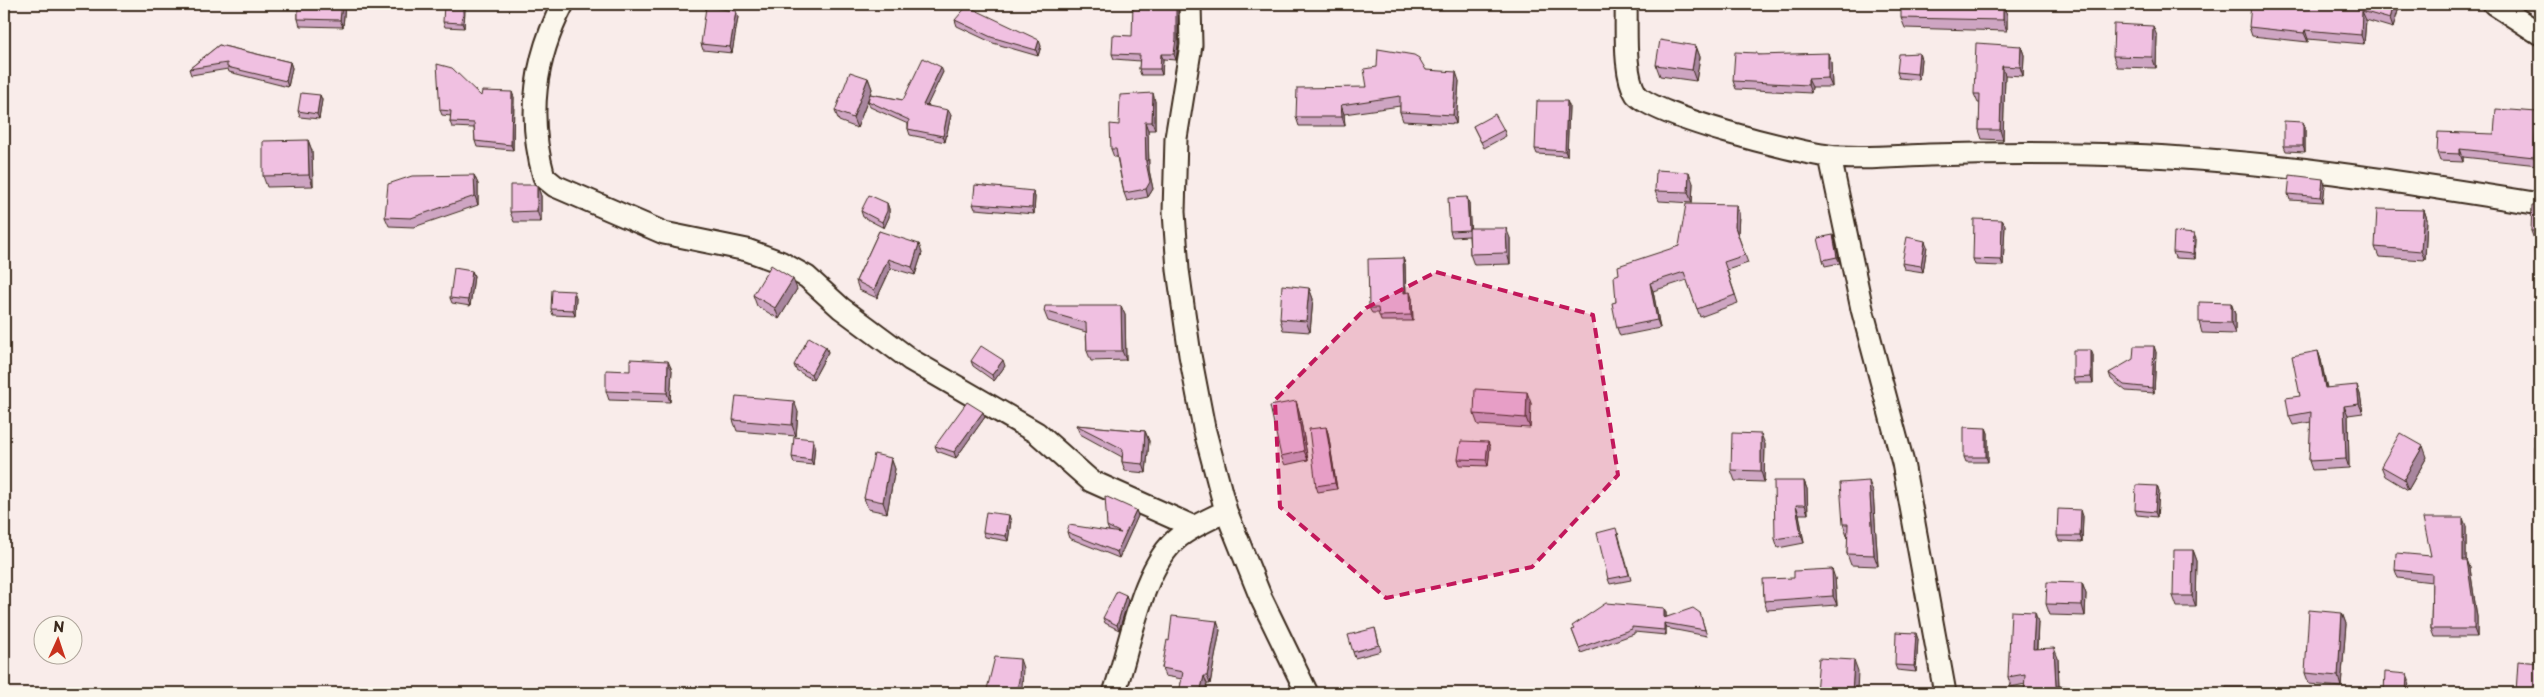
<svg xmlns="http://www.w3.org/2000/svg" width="2544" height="697" font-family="'Playpen Sans',sans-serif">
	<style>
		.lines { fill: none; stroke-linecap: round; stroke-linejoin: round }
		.street-casing { stroke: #3b2a1e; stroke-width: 25 }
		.street { stroke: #fbf7ec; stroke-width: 21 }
		.wall { fill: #cea5c2; stroke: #3b2a1e }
		.shaded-wall { fill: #a8869e; stroke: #3b2a1e }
		.building { fill: #f0c0e1; stroke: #3b2a1e }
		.marked { fill: #c2185b; fill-opacity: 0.2; stroke: #c2185b; stroke-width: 4; stroke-dasharray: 10 6; stroke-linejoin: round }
	</style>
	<rect width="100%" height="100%" fill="#f9ecea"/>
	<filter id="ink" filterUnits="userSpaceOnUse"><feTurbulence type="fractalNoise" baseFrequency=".02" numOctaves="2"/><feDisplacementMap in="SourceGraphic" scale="10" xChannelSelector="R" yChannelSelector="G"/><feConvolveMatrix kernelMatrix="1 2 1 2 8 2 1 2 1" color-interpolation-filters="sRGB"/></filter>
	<g filter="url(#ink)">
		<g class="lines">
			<defs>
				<path id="street" d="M563,4C534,60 527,116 544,177L555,186L664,233L747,250L780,262L807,277L841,308L911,360L1037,433L1091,481L1194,527
					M1190,4L1191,45L1176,138L1174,212L1178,270L1190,355L1204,428L1226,511L1261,598L1307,693
					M1626,4C1627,27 1623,74 1636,94C1652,116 1796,152 1828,156C1857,160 1898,156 1929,155C1995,153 2061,153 2127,155C2266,160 2403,182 2540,204
					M2494,4L2540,34
					M1830,157L1862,309L1903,463L1945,693
					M1114,693C1130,648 1141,567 1179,537C1193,526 1210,519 1226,511"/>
			</defs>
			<use href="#street" class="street-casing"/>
			<use href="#street" class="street"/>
		</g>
		<path class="wall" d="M298,4H345L343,27L300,26L298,19Z
			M1178,4V44L1176,60L1163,59L1162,75H1141L1139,69L1140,61L1114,59L1112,54Z
			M2003,4L2007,15V31L1905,28L1901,18Z
			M2400,4L2393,28L2366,20L2364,44L2308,39V42L2252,36L2249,27L2291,6Z
			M465,8L464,28L445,27L443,22Z
			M736,11L738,17L732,53L703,50L701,44Z
			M955,20L1041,46L1038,56L993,43L957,26Z
			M2157,36L2156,68L2117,67L2113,56Z
			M219,45L290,62L292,68L288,87L229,72L228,69L191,75L189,69Z
			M1696,46L1700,57L1696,81L1660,76L1656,65Z
			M2021,46L2024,55L2023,76L2005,75L2003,140L1982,139L1979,130L1980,103H1978L1974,94Z
			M1758,55L1831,62L1832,87H1812L1811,93L1736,89L1733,81Z
			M1921,59L1919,80L1899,78L1897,72Z
			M1377,67L1426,70L1459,81L1456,124L1403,121L1400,112V106L1344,114L1345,126H1299L1296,117L1367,87Z
			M943,72L927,105L951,115L945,142L910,135L908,129V124L870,107L868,101L870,94L857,128L839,121L835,111L868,78L872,89L870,94L903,100Z
			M320,95L322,100L319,119L300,117L298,111Z
			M481,96L514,97L513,150L477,147L475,141L474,128L452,127L450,122L451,116L442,115L440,110Z
			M1155,101V130H1148L1149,170L1153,189L1148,197L1127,201L1124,193L1117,157H1114L1111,149L1119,125Z
			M1567,101L1569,106L1567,156L1537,154L1535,149Z
			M2540,120L2538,165L2463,157V162L2440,161L2437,153L2494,134Z
			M1473,126L1504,130L1506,136L1484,148Z
			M2305,127V152L2286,151L2284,146Z
			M308,140L312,151L313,186L267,187L263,176Z
			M474,175L478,184V205L414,227L389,226L385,217Z
			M1693,183L1692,203L1659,201L1655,191Z
			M537,185L541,196V222H514L510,212Z
			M2325,185L2323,202L2290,200L2288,194Z
			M1033,191L1035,197L1034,214L975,209L973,204Z
			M887,203L889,209V217L884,228L863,217L861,211Z
			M1469,203L1470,228L1510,238V264L1474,265L1470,254L1469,236L1452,237L1450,231Z
			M1736,205L1739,213L1738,235L1748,263L1727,270L1738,303L1700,317L1687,280L1653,291L1660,328L1620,336L1617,328L1616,302L1619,274L1679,246Z
			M2540,205V242H2535L2531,231Z
			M2424,210L2427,219L2425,260L2379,257L2375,247Z
			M2002,220L2005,225L2003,266L1975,265L1973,259Z
			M879,231L922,253L915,275L891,268L877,298L859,290L856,281Z
			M1833,235L1835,241L1840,263L1825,266L1823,260Z
			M2196,239L2195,259L2175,258L2173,252Z
			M1927,246L1923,272L1904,269L1902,263Z
			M1403,258L1405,264L1406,293L1412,298L1413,321H1381L1379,313H1372L1369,308Z
			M472,271L474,276L470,306L452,303L450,298Z
			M1309,288L1313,299L1310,332L1283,330L1280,319Z
			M797,289L779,319L757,306L753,295Z
			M576,297L575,316L553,315L551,309Z
			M2231,303L2235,314V334L2202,333L2199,322Z
			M1121,306L1125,315L1126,360L1091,361L1087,351L1086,332L1048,321L1044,311Z
			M826,347L828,352L813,380L796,370L794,365Z
			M2318,351L2321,360L2327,388L2360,394L2363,413L2348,415L2349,468L2312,470L2309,461L2311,422L2293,425L2289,416L2300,396Z
			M2156,352L2154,393L2126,391L2111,379L2109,373Z
			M2093,355V383H2075L2073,378Z
			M971,361L1005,366L994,381L973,366Z
			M672,370L670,402L609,400L606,391Z
			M1296,401L1299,411L1308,460L1285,465L1281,456Z
			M1531,403L1530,428L1478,425L1474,414Z
			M798,412L796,436L737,431L733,420Z
			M983,412L985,417L956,458L937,451L935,446Z
			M1076,425L1145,431L1149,441L1146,473L1125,471L1122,462V457L1080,434Z
			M1326,427L1328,433L1337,489L1318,492L1316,486Z
			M1986,428L1988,433V462H1966L1964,457Z
			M1488,442L1490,447L1488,466L1460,465L1458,459Z
			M1765,444L1764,482L1735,481L1731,470Z
			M815,445L813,465L794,463L792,457Z
			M2540,447V492H2538L2534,481Z
			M2427,457L2408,490L2385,476L2381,466Z
			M891,458L895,469L887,513L868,509L864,498Z
			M1804,481L1807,489L1808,514H1799L1804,543L1778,548L1775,539Z
			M2157,486L2159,492L2157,517L2137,515L2135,510Z
			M1873,492L1878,566L1851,565L1847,554L1848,535H1847L1843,524Z
			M1136,510L1138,516L1119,558L1069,538L1067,532L1109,531L1107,526Z
			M2083,516L2082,542L2059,541L2057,536Z
			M1011,521L1008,541L985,537L983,532Z
			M2466,526V560H2467L2470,568L2477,617V637H2434L2431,629L2432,582L2398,578L2395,570L2431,556Z
			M1618,533L1631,580L1610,584L1608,579Z
			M2193,550L2197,561L2196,607H2177L2173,596Z
			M1835,578L1837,605L1767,610L1764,601Z
			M2082,583L2086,594L2085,616L2050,615L2046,604Z
			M1126,595L1128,601L1119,630L1105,623L1103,618Z
			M1664,608L1666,613V617L1700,613L1707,636L1666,628V635L1634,632V634L1581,653L1572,630Z
			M2342,613L2346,624L2341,687L2309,684L2305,673Z
			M2038,622L2037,649L2058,658L2059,686L2079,687L2081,693H2024L2025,684L2011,687L2008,677Z
			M1375,628L1381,651L1355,658L1353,652Z
			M1220,630L1210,684H1207L1205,693H1179L1182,679L1165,676L1162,668L1169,641Z
			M1918,639L1916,672L1897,670L1895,665Z
			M2409,679L2408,693H2384V692Z"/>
		<path class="shaded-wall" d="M342,4H345L343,27L340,20Z
			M463,4L465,8L464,28L462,23Z
			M925,4H930L927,7Z
			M1176,4H1178V44L1176,60L1174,54Z
			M2003,4L2007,15V31L2003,20Z
			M2394,4H2400L2393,28L2390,19Z
			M736,11L738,17L732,53L730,47Z
			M2362,11L2366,20L2364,44L2361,35Z
			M2153,26L2157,36L2156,68L2152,57Z
			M2305,30L2308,39V42L2304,33Z
			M1039,40L1041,46L1038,56L1036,50Z
			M1696,46L1700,57L1696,81L1692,70Z
			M2021,46L2024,55L2023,76L2020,67Z
			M1828,53L1831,62L1832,87L1828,78Z
			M1919,53L1921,59L1919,80L1917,74Z
			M1161,54L1163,59L1162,75L1160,69Z
			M290,62L292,68L288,87L286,81Z
			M2002,66L2005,75L2003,140L2000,130Z
			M941,67L943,72L925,110L923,105Z
			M1456,72L1459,81L1456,124L1453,115Z
			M868,78L872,89L857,128L853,118Z
			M1808,79L1812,87L1811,93L1808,85Z
			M512,92L514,97L513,150L511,145Z
			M1153,93L1155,101V130L1152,122Z
			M320,95L322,100L319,119L317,114Z
			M1567,101L1569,106L1567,156L1565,151Z
			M1341,105L1344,114L1345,126L1342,117Z
			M948,110L951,115L945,142L943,136Z
			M2537,112L2540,120L2538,165L2534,157Z
			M1145,122L1148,130L1149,170L1153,189L1148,197L1146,189V162Z
			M2303,122L2305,127V152L2303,146Z
			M308,140L312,151L313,186L309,175Z
			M2460,149L2463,157V162L2460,154Z
			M1689,172L1693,183L1692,203L1688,192Z
			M474,175L478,184V205L475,196Z
			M2323,179L2325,185L2323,202L2321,197Z
			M537,185L541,196V222L537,211Z
			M1033,191L1035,197L1034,214L1032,208Z
			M1467,197L1469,203L1471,236L1469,230Z
			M887,203L889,209V217L884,228L882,222Z
			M1736,205L1739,213L1738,235L1735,227Z
			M2424,210L2427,219L2425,260L2421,251Z
			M2002,220L2005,225L2003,266L2001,260Z
			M1506,228L1510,238V264L1507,253Z
			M2194,234L2196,239L2195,259L2193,254Z
			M1833,235L1835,241L1840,263L1837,257Z
			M1925,241L1927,246L1923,272L1921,266Z
			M919,244L922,253L915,275L912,267Z
			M1403,258L1405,264L1406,298L1404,293Z
			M888,259L891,268L877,298L874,290Z
			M472,271L474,276L470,306L468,300Z
			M793,279L797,289L779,319L775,308Z
			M1650,283L1653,291L1660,328L1657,320Z
			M1309,288L1313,299L1310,332L1306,321Z
			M574,291L576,297L575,316L573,310Z
			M1410,292L1412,298L1413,321L1411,315Z
			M2231,303L2235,314V334L2231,323Z
			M1121,306L1125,315L1126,360L1122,351Z
			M2154,346L2156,352L2154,393L2152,388Z
			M826,347L828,352L813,380L811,374Z
			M2091,350L2093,355V383L2091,377Z
			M2318,351L2321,360L2328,397L2325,388Z
			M1003,360L1005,366L994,381L992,375Z
			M668,361L672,370L670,402L667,393Z
			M2357,385L2360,394L2363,413L2359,404Z
			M1527,392L1531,403L1530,428L1526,418Z
			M794,401L798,412L796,436L792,425Z
			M1296,401L1299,411L1308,460L1304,451Z
			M2344,406L2348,415L2349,468L2346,459Z
			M983,412L985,417L956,458L954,452Z
			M1326,427L1328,433L1337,489L1335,483Z
			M1986,428L1988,433V462L1986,457Z
			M1145,431L1149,441L1146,473L1143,464Z
			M1761,434L1765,444L1764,482L1761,471Z
			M813,439L815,445L813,465L811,460Z
			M1488,442L1490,447L1488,466L1486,460Z
			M2423,446L2427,457L2408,490L2404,479Z
			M891,458L895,469L887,513L883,502Z
			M1804,481L1807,489L1808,514L1805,505Z
			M1869,481L1873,492L1878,566L1874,555Z
			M2157,486L2159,492L2157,517L2155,512Z
			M1796,505L1799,514L1804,543L1801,535Z
			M1136,510L1138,516L1119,558L1117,552Z
			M2081,510L2083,516L2082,542L2080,536Z
			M1009,515L1011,521L1008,541L1006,536Z
			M2463,518L2466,526V568L2463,560Z
			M2193,550L2197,561L2196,607L2192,596Z
			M2467,560L2470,568L2477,617V637L2474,629Z
			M1832,569L1835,578L1837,605L1833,596Z
			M2082,583L2086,594L2085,616L2082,605Z
			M1126,595L1128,601L1119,630L1117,625Z
			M1664,608L1666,613V624L1664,618Z
			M2035,612L2038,622L2036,659L2033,649Z
			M2342,613L2346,624L2341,687L2338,676Z
			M1217,621L1220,630L1210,684L1207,676Z
			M1664,623L1666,628V635L1664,630Z
			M1916,633L1918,639L1916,672L1914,666Z
			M2054,648L2058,658L2059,693L2056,686Z
			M1020,659L1023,668L1022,689L1021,693H1016Z
			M1854,660L1858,671L1857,693H1852Z
			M2407,674L2409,679L2408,693H2406Z
			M1204,676L1207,684L1205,693H1200Z"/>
		<path class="building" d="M298,4H342L340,20L298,19Z
			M444,4H463L462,23L443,22Z
			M1133,4H1176V39L1174,54H1161L1160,69H1139L1140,55L1112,54L1113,35L1132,36Z
			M1901,4H2003V20L1901,18Z
			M2251,4H2269L2291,6L2292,4H2394L2390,19L2362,11L2361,35L2305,30L2304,33L2249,27Z
			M967,6L1039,40L1036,50L991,37L955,20Z
			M706,7L736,11L730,47L701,44Z
			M2114,24L2153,26L2152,57L2113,56Z
			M1660,40L1696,46L1692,70L1656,65Z
			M1976,43L2021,46L2020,67L2002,66L2000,130H1979L1980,94H1974Z
			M219,45L290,62L286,81L227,67V63L189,69Z
			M1378,49L1414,55L1419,58L1426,70L1456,72L1453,115L1400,112V96L1341,105L1342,117H1296L1297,88L1367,87L1364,69L1377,67Z
			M1735,52L1757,53V55L1828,53V78L1808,79V85L1733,81Z
			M1919,53L1917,74L1897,72L1899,54Z
			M923,58L941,67L923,105L948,110L943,136L908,129L909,120L868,101L870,94L903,100Z
			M437,64L452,68L481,96L482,91L512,92L511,145L475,141L474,123L450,122L451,111L440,110Z
			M850,72L868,78L853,118L835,111Z
			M301,93L320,95L317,114L298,111Z
			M1153,93L1152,122H1145L1146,162L1150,182L1146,189L1124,193L1116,149H1111L1110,124L1119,125L1120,95Z
			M1537,101H1567L1565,151L1535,149Z
			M2496,109L2537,112L2534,157L2460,149V154L2437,153L2438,132L2494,134Z
			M1495,114L1504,130L1481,142L1473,126Z
			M2284,121L2303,122V146H2284Z
			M308,140L309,175L263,176V141Z
			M1656,170L1689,172L1688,192L1655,191Z
			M474,175L475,196L411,218L385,217L388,184L412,176Z
			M2290,175L2323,179L2321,197L2288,194Z
			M510,185H537V211L510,212Z
			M975,185L1033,191L1032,208L973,204Z
			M869,195L887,203V211L882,222L861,211Z
			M1467,197L1469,230L1450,231L1448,198Z
			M1686,204L1736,205L1735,227L1745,255L1724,262L1735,295L1697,309L1684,272L1650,283L1657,320L1617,328L1612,303L1616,302L1614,276L1619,274L1618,266L1679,246Z
			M2532,205H2540V231H2531Z
			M2377,209L2424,210L2421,251L2375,247Z
			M1974,219L2002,220L2001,260L1973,259Z
			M1469,228H1506L1507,253L1470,254Z
			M879,231L919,244L912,267L888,259L874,290L856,281Z
			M2174,232L2194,234L2193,254L2173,252Z
			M1833,235L1837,257L1823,260L1818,238Z
			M1907,237L1925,241L1921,266L1902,263Z
			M1403,258L1404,293L1410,292L1411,315L1379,316L1378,308H1369L1368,259Z
			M771,265L793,279L775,308L753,295Z
			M454,268L472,271L468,300L450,298Z
			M1282,285L1309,288L1306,321L1280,319Z
			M552,290L574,291L573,310L551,309Z
			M2199,302L2231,303V323L2199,322Z
			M1045,306H1121L1122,351H1087L1086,323L1044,311Z
			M809,337L826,347L811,374L794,365Z
			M981,346L1003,360L992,375L971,361Z
			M2134,346H2154L2152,388L2124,385L2109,373L2133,359Z
			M2073,350H2091V377L2073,378Z
			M2318,351L2325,388L2357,385L2359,404L2344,406L2346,459L2309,461L2311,412L2289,416L2286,398L2300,396L2292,356Z
			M630,359L668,361L667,393L606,391V370L630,371Z
			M1475,389L1527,392L1526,418L1474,414Z
			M736,396L794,401L792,425L733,420Z
			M1296,401L1304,451L1281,456L1270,406Z
			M967,402L983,412L954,452L935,446Z
			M1076,425L1145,431L1143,464L1122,462L1123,449Z
			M1326,427L1335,483L1316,486L1309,429Z
			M1964,427L1986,428V457H1964Z
			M1732,433L1761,434V471L1731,470Z
			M2400,433L2423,446L2404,479L2381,466Z
			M794,437L813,439L811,460L792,457Z
			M1461,441L1488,442L1486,460L1458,459Z
			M2534,446L2540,447V481H2534Z
			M874,454L891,458L883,502L864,498Z
			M1774,481H1804L1805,505H1796L1801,535L1775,539Z
			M1869,481L1874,555L1847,554L1848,524H1843L1840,483Z
			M2136,485L2157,486L2155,512L2135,510Z
			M1105,496L1136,510L1117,552L1067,532L1069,525L1121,533L1107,526Z
			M2058,509L2081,510L2080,536H2057Z
			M986,512L1009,515L1006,536L983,532Z
			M2423,518H2463V560H2467L2474,609V629H2431L2432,574L2395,570L2396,553L2431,556Z
			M1616,528L1629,575L1608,579L1597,533Z
			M2174,550H2193L2192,596H2173Z
			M1832,569L1833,596L1764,601L1763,579L1794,578V571Z
			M2047,582L2082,583V605L2046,604Z
			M1117,591L1126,595L1117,625L1103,618Z
			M1606,603L1664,608V618L1693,608L1700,613L1705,630L1664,623V630L1632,627V629L1579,648L1572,630L1574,629L1572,626Z
			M2309,610L2342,613L2338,676L2305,673Z
			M2011,611L2035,612L2033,649L2054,648L2056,686L2079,687L2078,693H2024L2025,674L2008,677Z
			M1172,616L1217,621L1207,676H1204L1200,693H1179L1183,672L1162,668L1167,640L1169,641Z
			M1375,628L1379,645L1353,652L1348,635Z
			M1896,632L1916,633L1914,666L1895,665Z
			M995,657L1020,659L1019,680L1016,693H986Z
			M1819,658L1854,660L1852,693H1816Z
			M2518,661L2540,663V693H2516Z
			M2385,672L2407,674L2406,693L2384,692Z
			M2226,687H2260V693H2226Z"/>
	</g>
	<path class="marked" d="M1436,272L1593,315L1618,475L1532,567L1386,598L1280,507L1275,400L1366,308Z"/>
	<rect width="2544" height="697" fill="none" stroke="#fbf7ec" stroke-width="20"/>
	<rect x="10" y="10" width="2524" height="677" fill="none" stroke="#3b2a1e" stroke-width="2" filter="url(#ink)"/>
	<g transform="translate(58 640) rotate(3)"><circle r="24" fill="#fbf7ec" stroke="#aea59a"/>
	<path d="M0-4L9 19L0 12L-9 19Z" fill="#c8321e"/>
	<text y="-8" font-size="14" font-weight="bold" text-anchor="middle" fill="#3b2a1e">N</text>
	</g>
</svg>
